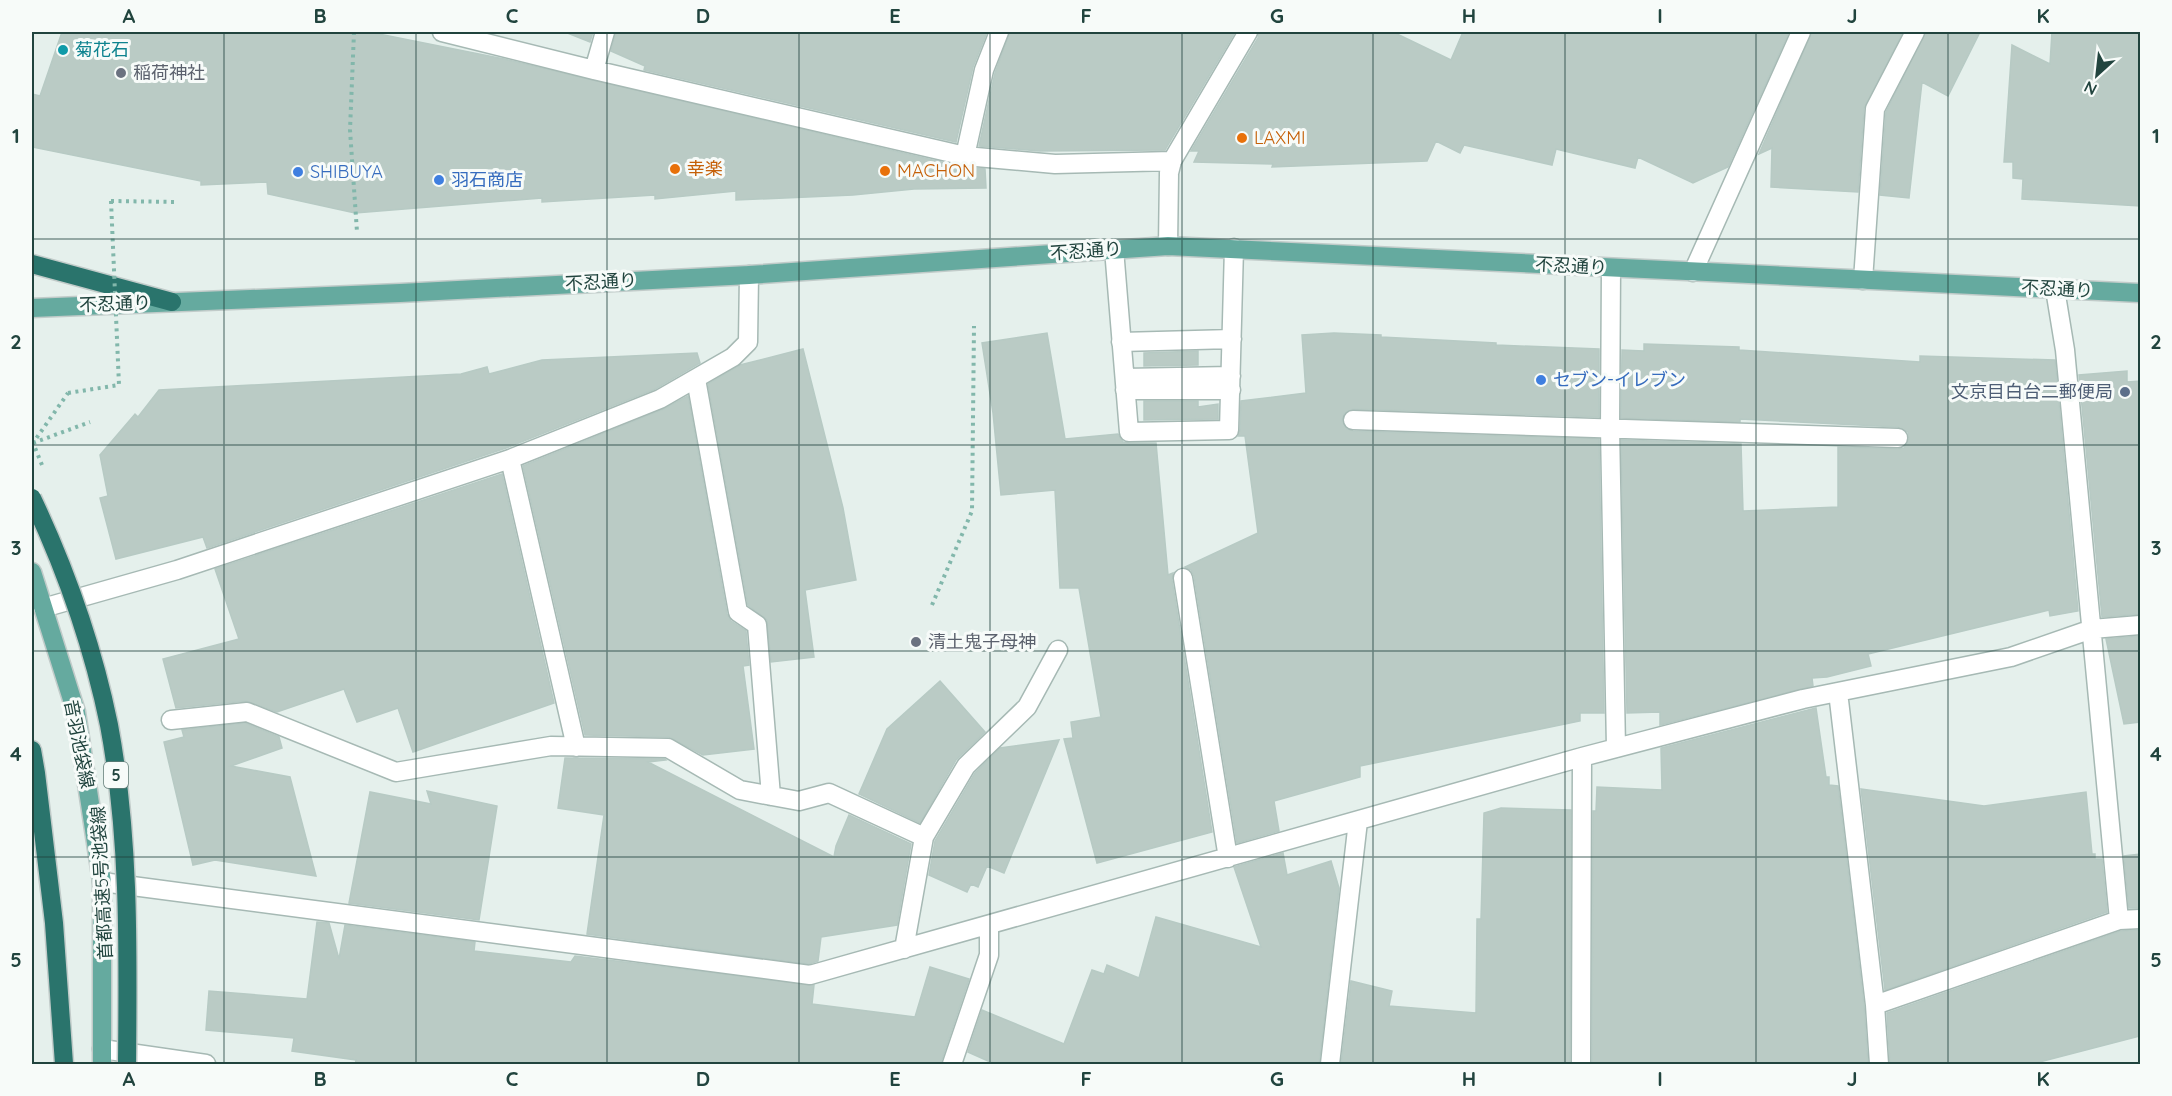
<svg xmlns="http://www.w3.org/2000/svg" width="2172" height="1096" font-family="Quicksand,'Noto Sans JP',sans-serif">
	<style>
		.building { fill: #bacbc5; stroke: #b7cac4; stroke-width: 1.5 }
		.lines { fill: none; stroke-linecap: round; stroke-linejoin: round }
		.minor-casing { stroke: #a6b9b4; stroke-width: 21 }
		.major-casing { stroke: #c1cbc9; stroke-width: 21 }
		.highway-casing { stroke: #c1cbc9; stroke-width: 21 }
		.path { stroke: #82b7ab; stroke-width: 4; stroke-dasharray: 3 4.5; stroke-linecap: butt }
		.minor { stroke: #fff; stroke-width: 18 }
		.major { stroke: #65aa9f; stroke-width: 18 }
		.highway { stroke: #2a746c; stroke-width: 18 }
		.highway-bridge-casing { stroke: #c1cbc9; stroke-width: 21; stroke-linecap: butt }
		.path-bridge { stroke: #82b7ab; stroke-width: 4; stroke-dasharray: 3 4.5; stroke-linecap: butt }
		.highway-bridge { stroke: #2a746c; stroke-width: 18 }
		.grid { fill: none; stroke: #21443e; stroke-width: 1.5; stroke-opacity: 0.55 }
		.culture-dot { fill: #0f9aa8; stroke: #f7fbf9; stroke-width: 2 }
		.worship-dot { fill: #6b7280; stroke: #f7fbf9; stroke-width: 2 }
		.food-dot { fill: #e8710a; stroke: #f7fbf9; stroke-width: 2 }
		.shop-dot { fill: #3f7fe0; stroke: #f7fbf9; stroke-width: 2 }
		.service-dot { fill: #5c6f8a; stroke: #f7fbf9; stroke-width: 2 }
		.labels { text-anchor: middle; stroke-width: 6; stroke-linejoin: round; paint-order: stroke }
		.shield { fill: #f7fbf9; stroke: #617b76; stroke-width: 1.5 }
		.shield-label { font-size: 16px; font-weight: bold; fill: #21443e }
		.culture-label { font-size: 18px; fill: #0d838f; stroke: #f7fbf9; text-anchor: start }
		.worship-label { font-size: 18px; fill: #5b616d; stroke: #f7fbf9; text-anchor: start }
		.food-label { font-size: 18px; fill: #c56008; stroke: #f7fbf9; text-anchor: start }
		.shop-label { font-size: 18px; fill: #366cbe; stroke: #f7fbf9; text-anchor: start }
		.street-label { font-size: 18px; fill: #21443e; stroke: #f7fbf9 }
		.service-label { font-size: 18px; fill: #4e5e75; stroke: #f7fbf9; text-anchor: end }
		.neatline { fill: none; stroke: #21443e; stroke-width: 2 }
		.grid-label { font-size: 20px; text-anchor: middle; font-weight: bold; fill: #21443e }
	</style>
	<rect width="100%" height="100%" fill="#e5f0ec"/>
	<path class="building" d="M62,32H369L504,59L962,167L985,169L986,188L914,189L853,195L736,200V191L655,199V195L542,202V198L355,213L268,194L267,182L201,185V181L32,147V94L40,96Z
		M565,32H593L590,42Z
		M616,32H987L973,67L956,142L644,70L645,66L611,51Z
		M1010,32H1235L1165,150L1039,151L979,146L995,73Z
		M1259,32H1393L1451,60L1463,32H1789L1728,167L1693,183L1638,157L1635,168L1556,149L1552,165L1464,145L1460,153L1436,141L1427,161L1272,167L1273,164L1194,162L1199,151H1191L1258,38Z
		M1812,32H1903L1864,108L1858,192L1771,187L1772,148L1759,154Z
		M1926,32H1980L1948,96L1922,82L1909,198L1880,195L1886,112Z
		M2052,32H2140V206L2022,199L2023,179L2013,178V162H2004L2012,45L2050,64Z
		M1047,333L1065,439L1118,434L1123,442L1129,443H1156L1168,575L1173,573L1172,580L1212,832L1097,863L1064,739L1073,738L1071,722L1101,717L1079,588H1060L1055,490L1001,495L993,413L982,343Z
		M1334,333L1381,335V337L1496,343V345L1599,349V417L1353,409L1344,414L1342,420L1347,429L1353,431L1599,439L1604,713H1580V721L1360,766V777L1274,801L1279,831L1237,843L1194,576L1191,570L1185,567L1258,533L1245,436H1238L1240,430L1241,401L1306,393L1302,335Z
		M1644,344L1739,347V350L1920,362V356L2055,360L2078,611L2050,616L2049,610L1868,654L1871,666L1827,677L1812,678L1813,686L1660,725V712L1627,713L1621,440L1741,444L1743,511L1838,507V447L1898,449L1904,448L1909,439L1908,432L1898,427L1740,419V422L1621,418L1622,350L1644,351Z
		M803,349L843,508L856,580L805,590L814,657L771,662L767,620L748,605L708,384L740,365Z
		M1198,351V365L1144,366V353Z
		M697,353L700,363L655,389L506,448L207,548L203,537L116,559L100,498L108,496L100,455L135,414L138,417L159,390L461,374L487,367L489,374L542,360Z
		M2127,371V382L2140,381V614L2102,617L2079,375Z
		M688,396L727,614L731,621L746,631L749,665L743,666L754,749L703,755L669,737L585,735L523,466L664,409Z
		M1144,401H1198V407L1218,404V419L1144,420Z
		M502,474L554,703L413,752L398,708L357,722L344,689L277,712L246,701L176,708L163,659L239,639L215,569Z
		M2140,636V722L2124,724L2106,639Z
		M940,681L985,732L956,760L920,823L859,794L887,729Z
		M1816,708L1826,777H1829V785L1838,786L1864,1006L1868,1065H1592L1593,811H1596L1597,787L1662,790L1661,748Z
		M245,723L279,737L282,748L231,766L290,777L316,876L215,860L193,865L164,742L184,737L182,730Z
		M1059,740L1004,873L987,866L978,887L971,884L967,892L929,875L935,841L975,773L1000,748Z
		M565,758L665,759L666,760L648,762L834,857L836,846L849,815L911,844L897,925L821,937L818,961L809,964L587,934L604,815L558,808Z
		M1861,789L1984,806L2086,792L2092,854H2095V859H2102L2107,912L1885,990Z
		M427,791L497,806L479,920L349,903L370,792L431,804Z
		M1501,808L1571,810L1570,1065H1341L1351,981L1392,991L1389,1006L1476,1013L1477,919H1481L1484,813Z
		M1283,853L1287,875L1331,861L1339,888L1319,1065H997L968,1052L982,1010L1064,1044L1092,970L1104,974L1107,965L1139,978L1156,917L1261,947L1234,867Z
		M2140,854V908H2129L2124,856Z
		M317,922L329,923L339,959L345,925L475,942L474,951L571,962L575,956L814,985L812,1004L915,1017L930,967L969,979L940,1065H355L356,1060L292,1051L294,1038L206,1030L209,991L307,999Z
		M2140,930V1036L2028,1065H1890L1887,1013L2121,931Z"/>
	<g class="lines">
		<defs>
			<path id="minor" d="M442,32L594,70L965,156L1055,164L1172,161
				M594,70L605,32
				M965,156L984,70L999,32
				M1168,246L1169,173L1172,161L1248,32
				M1114,249L1129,432L1229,430L1234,248
				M1611,268L1610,428L1616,748
				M1693,272L1801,32
				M1863,280L1875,109L1915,32
				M2055,289L2065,350L2119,920
				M1121,342L1232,339
				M1125,378L1231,376
				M696,379L738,612L757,625L771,796
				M1125,390H1231
				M1353,420L1898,438
				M510,459L576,747
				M1183,578L1228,858
				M43,608L177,570L510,459L660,399L733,357L748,342L749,275
				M1838,692L1875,1005L1879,1064
				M171,720L247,712L396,772L551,746L668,748L740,790L799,801L829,793L924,837
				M102,882L810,975L1582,757L1803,699L2011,657L2092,629L2140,625
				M904,949L924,837L966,766L1027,707L1058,650
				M1875,1005L2119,920L2140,919
				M102,1049L206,1064
				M952,1064L989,955V925
				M1330,1064L1358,821
				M1581,1064L1582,757"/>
			<path id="major" d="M32,308L400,293L749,275L1168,246L2140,293
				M32,572L76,712L102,882V1064"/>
			<path id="highway" d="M32,264L172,302
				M32,750L36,773L54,923L64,1064"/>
		</defs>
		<use href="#minor" class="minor-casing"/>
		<use href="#major" class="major-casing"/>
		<use href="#highway" class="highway-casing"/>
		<path class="path" d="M354,32L350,130L357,232
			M111,201L177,202
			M68,393L119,385
			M33,443L90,422
			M932,605L972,511L974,326"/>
		<use href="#minor" class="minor"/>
		<use href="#major" class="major"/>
		<use href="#highway" class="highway"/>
		<defs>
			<path id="highway-bridge" d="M32,498C66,570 93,647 109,725C130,837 128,951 127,1064"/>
		</defs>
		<use href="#highway-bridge" class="highway-bridge-casing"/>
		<path class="path-bridge" d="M111,201L119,385
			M42,465L33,443L68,393"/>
		<use href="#highway-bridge" class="highway-bridge"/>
	</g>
	<path class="grid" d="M224,32V1064M416,32V1064M607,32V1064M799,32V1064M990,32V1064M1182,32V1064M1373,32V1064M1565,32V1064M1756,32V1064M1948,32V1064M32,239H2140M32,445H2140M32,651H2140M32,857H2140"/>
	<circle class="culture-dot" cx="63" cy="50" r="6"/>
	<g class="worship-dot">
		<circle cx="121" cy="73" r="6"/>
		<circle cx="916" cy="642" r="6"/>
	</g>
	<g class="food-dot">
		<circle cx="1242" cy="138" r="6"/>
		<circle cx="675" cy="169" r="6"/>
		<circle cx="885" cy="171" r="6"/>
	</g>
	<g class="shop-dot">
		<circle cx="298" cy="172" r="6"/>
		<circle cx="439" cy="180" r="6"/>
		<circle cx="1541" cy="380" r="6"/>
	</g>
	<circle class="service-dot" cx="2125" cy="392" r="6"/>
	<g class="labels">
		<rect class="shield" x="104" y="762" width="24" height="26" rx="4.5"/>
		<g class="shield-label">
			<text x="116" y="781">5</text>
		</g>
		<g class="culture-label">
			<text x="75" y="56">菊花石</text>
		</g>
		<g class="worship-label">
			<text x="133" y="79">稲荷神社</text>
			<text x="928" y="648">清土鬼子母神</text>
		</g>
		<g class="food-label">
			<text x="1254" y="144">LAXMI</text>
			<text x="687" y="175">幸楽</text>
			<text x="897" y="177">MACHON</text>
		</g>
		<g class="shop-label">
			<text x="310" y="178">SHIBUYA</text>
			<text x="451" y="186">羽石商店</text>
			<text x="1553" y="386">セブン-イレブン</text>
		</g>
		<g class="street-label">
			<text transform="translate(1086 251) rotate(-4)" y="6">不忍通り</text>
			<text transform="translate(1571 266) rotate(3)" y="6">不忍通り</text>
			<text transform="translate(601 282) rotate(-3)" y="6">不忍通り</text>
			<text transform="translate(2057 289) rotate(3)" y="6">不忍通り</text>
			<text transform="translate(115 304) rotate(-2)" y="6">不忍通り</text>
			<text transform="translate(79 744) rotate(79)" y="6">音羽池袋線</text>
			<text transform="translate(102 883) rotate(-93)" y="6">首都高速5号池袋線</text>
		</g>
		<g class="service-label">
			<text x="2113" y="398">文京目白台二郵便局</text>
		</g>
	</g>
	<rect width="2172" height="1096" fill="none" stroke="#f7fbf9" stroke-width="66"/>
	<g transform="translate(2097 75) rotate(207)" stroke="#f7fbf9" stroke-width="4.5" paint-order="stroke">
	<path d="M0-4.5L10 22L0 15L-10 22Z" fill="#21443e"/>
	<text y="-9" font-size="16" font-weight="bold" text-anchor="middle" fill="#21443e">N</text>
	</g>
	<rect x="33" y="33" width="2106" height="1030" class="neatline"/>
	<g class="grid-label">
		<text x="129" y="23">A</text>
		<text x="320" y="23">B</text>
		<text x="512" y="23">C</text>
		<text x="703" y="23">D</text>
		<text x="895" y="23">E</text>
		<text x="1086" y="23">F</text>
		<text x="1277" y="23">G</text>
		<text x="1469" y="23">H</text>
		<text x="1660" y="23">I</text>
		<text x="1852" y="23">J</text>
		<text x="2043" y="23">K</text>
		<text x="16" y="143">1</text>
		<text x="2156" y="143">1</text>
		<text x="16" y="349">2</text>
		<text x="2156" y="349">2</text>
		<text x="16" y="555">3</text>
		<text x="2156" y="555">3</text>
		<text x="16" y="761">4</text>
		<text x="2156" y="761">4</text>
		<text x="16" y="967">5</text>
		<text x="2156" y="967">5</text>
		<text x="129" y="1086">A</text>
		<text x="320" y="1086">B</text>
		<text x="512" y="1086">C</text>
		<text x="703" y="1086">D</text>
		<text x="895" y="1086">E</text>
		<text x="1086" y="1086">F</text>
		<text x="1277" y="1086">G</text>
		<text x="1469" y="1086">H</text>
		<text x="1660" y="1086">I</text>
		<text x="1852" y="1086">J</text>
		<text x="2043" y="1086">K</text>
	</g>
</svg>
